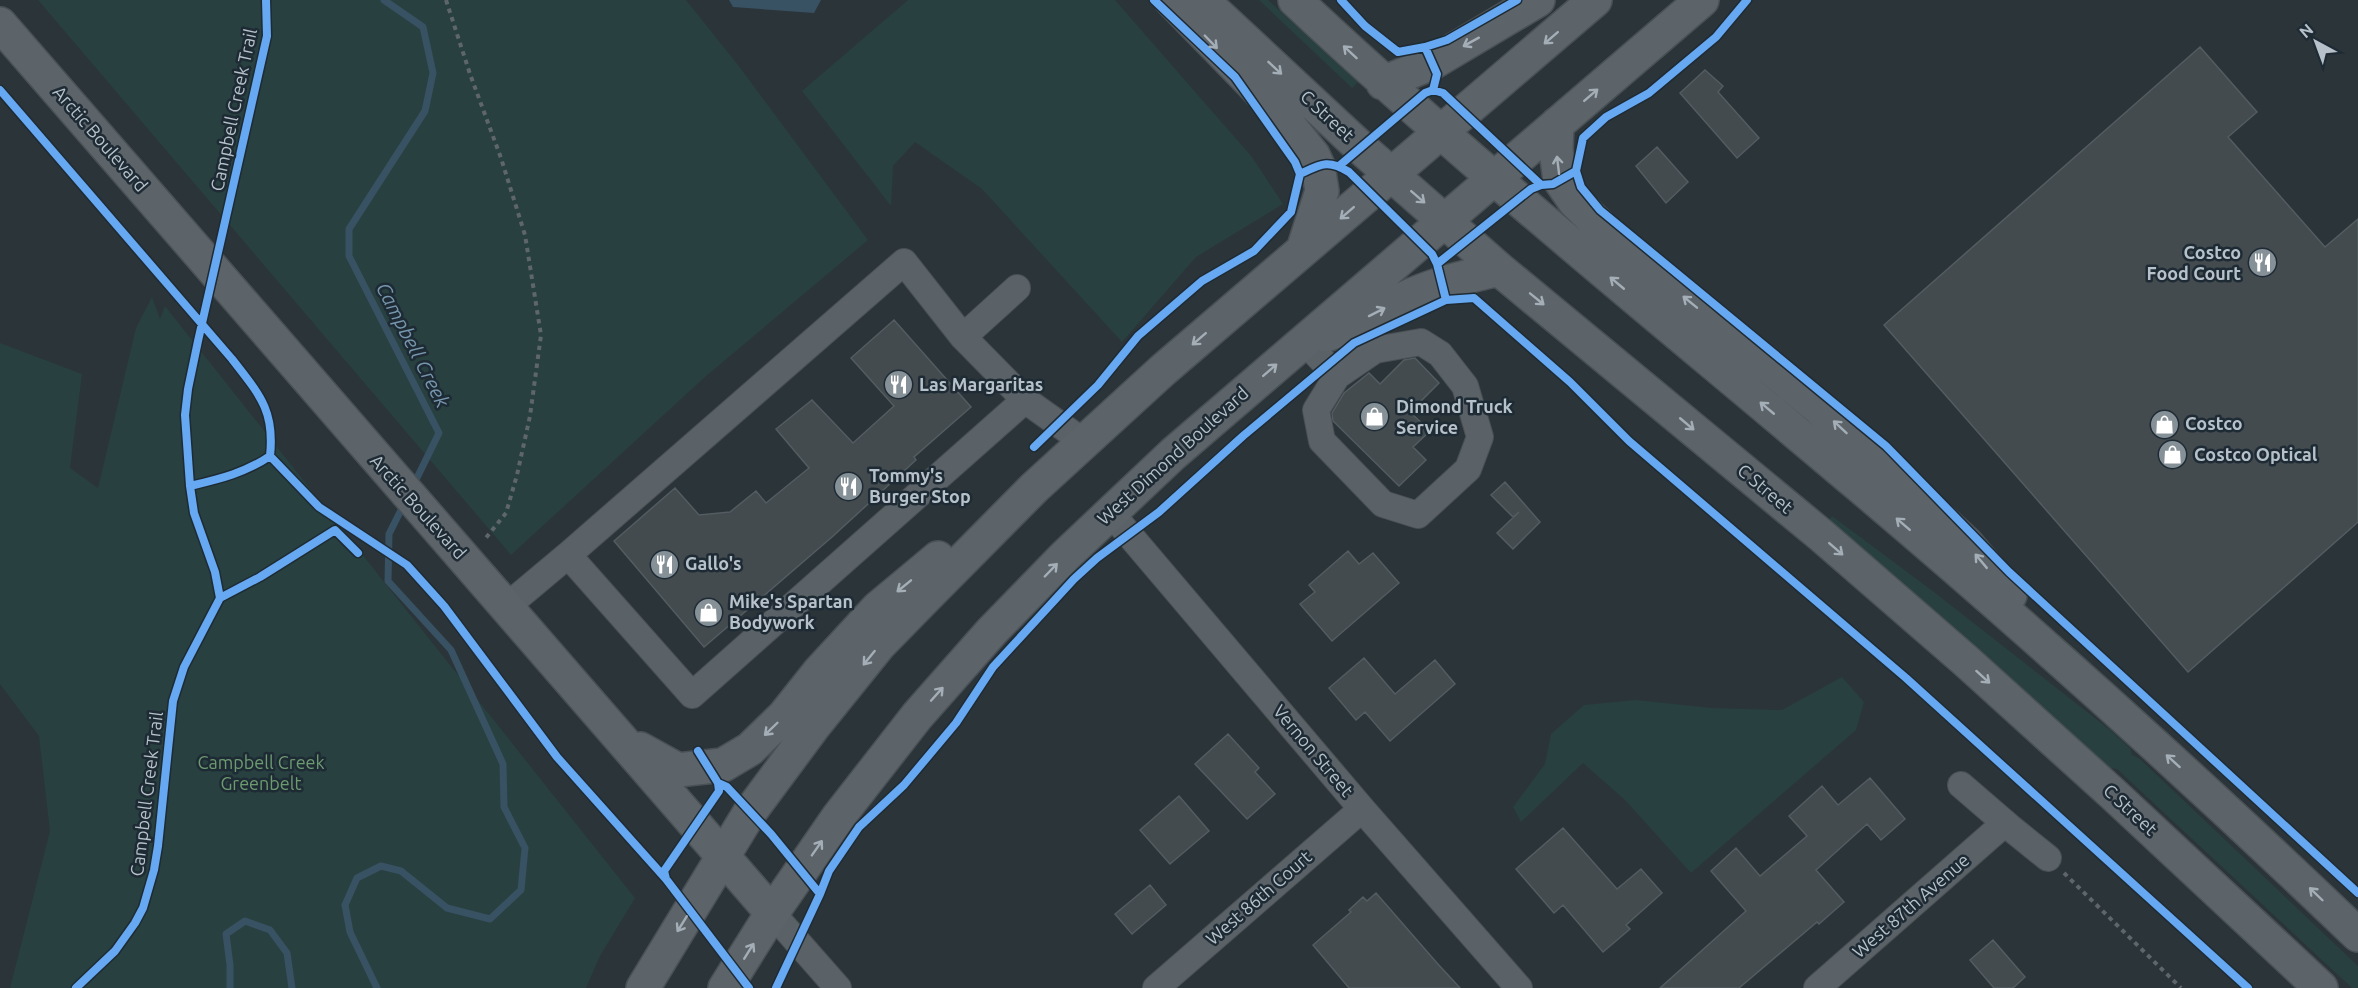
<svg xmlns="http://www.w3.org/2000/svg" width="2358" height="988" font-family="Ubuntu,sans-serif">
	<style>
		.green { fill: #28403f }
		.water { fill: #385163 }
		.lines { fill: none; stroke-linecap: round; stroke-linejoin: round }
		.stream { stroke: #385163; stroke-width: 7 }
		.building { fill: #434b4f; stroke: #535c61; stroke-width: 1.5 }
		.minor-casing { stroke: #495054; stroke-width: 28 }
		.major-casing { stroke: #495156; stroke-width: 36 }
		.path { stroke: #5f666b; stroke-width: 4; stroke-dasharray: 4.5 4.5; stroke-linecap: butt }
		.minor { stroke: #5b6267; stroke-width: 26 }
		.major { stroke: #5d6469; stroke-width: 33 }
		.cycleway-casing { stroke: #1e2b35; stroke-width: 11 }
		.cycleway { stroke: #66a8f1; stroke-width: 8 }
		.oneway { stroke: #a4aeb7 }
		.labels { text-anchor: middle; stroke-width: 5; stroke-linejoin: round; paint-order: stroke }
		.street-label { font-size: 18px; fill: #b6c1ca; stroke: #1e2b35 }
		.poi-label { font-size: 18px; font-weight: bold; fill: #b6c1ca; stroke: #1e2b35; text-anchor: start }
		.park-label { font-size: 18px; fill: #6d9b70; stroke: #1e2b35 }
		.water-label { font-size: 20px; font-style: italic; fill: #7696ad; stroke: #1e2b35 }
	</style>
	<rect width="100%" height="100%" fill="#2b3439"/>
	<path class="green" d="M38,0H686L738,65L868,240L705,377L511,555Z
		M908,0H1115L1252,157L1283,204L1196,257L1122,342L982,189L915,142L893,166L891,206L802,91Z
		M1259,0H1268L1358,82L1352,88Z
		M152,297L160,319L165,306L635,898L600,956L586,988H10L50,831L39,736L0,684V343L82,374L70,468L98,488L136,328Z
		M1832,516L1934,592L2109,729L2130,748L2132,755L2140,759L2358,966V988H2352L2117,769L2109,768L1936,612L1828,521Z
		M1842,677L1864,702L1856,730L1691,873L1625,800L1583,763L1521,822L1513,807L1545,764L1551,734L1584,705L1636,700L1712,708L1782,710Z"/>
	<path class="water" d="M729,0H821L814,13L733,7Z"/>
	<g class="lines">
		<path class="stream" d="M384,0L423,27L433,73L425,111L349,229V256L439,433L413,486
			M230,988V965L226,934L245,921L270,930L287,953L292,988
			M377,988L350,932L345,905L357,878L381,866L401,871L447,908L490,919L521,890L525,848L504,807L503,764L451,650L388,581L389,534L404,504"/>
	</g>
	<path class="building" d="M2200,47L2257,112L2228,137L2325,247L2358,219V522L2188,672L1884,325Z
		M1705,70L1723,86L1718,92L1759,138L1737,158L1680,93Z
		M1657,147L1688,182L1666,203L1636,166Z
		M894,320L971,407L914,457L916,460L832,537L704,647L614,541L675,488L699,515L730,512L756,491L766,503L809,468L776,429L812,400L853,443L894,406L851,358Z
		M1415,358L1439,383L1410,412L1430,431L1413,447L1426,460L1399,486L1333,421L1332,413L1344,393L1369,373L1380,384L1404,360Z
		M1505,482L1540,522L1513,549L1497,533L1519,512L1513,517L1491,495Z
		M1348,551L1359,564L1373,553L1399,583L1332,641L1300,604L1315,592L1309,585Z
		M1364,658L1395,694L1435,660L1455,684L1390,741L1365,712L1356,720L1329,688Z
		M1228,734L1259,768L1255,772L1275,794L1247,819L1195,764Z
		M1870,778L1905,819L1881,840L1867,824L1816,870L1844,902L1819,924L1817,922L1739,988H1660L1746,911L1711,871L1736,848L1760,876L1807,836L1789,816L1822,786L1838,805Z
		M1179,796L1209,831L1170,864L1140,830Z
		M1563,828L1617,889L1641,869L1662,893L1626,925L1630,929L1603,952L1563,905L1554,913L1516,869Z
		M1150,885L1166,905L1132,934L1115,914Z
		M1376,893L1437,963L1460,988H1349L1313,945L1351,912L1349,910L1363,897L1367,901Z
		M1993,940L2025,977L2013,988H1994L1970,960Z"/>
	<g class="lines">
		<defs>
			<path id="minor" d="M963,337L1017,288
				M1304,341L1337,376
				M1421,342L1440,354L1465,386L1480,437L1468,469L1418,515L1383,504L1322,441L1316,410L1337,376L1375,350Z
				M1025,400L692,695L568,555L904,262L963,337L1025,400L1084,442
				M1110,512L1362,809L1519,988
				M506,607L568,555
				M1961,785L2012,829L2048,858
				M772,913L838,988
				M1156,988L1362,809
				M1817,988L2005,823"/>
			<path id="major" d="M1171,0L1271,103L1313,155L1318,166L1322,191L1303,250
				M1202,0L1360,147L1499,269L1822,536L1966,661L2113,794L2321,988
				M1295,0C1475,169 1667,323 1856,483C2028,628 2195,779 2358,935
				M0,24L772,913
				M1383,83L1432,63L1538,0
				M1557,124L1556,150L1560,180L1575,202L1612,238L1819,408L1966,543L2010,595
				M1326,335C1357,325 1384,307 1414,294C1442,282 1470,276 1499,269
				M640,749L678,770L723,765L750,749L784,716L819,672L878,608L938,558
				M643,988L750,812L813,727L879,645L928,595L1034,488L1163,370L1595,0
				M725,988L772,913L839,816L917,716L992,631L1065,556L1173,454L1702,0"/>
		</defs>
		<use href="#minor" class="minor-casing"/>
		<use href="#major" class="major-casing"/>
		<path class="path" d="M446,0L470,74L501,158L525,235L541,335L530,416L517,475L506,513L485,539
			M2064,873L2181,988"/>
		<use href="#minor" class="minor"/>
		<use href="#major" class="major"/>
		<defs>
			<path id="cycleway" d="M1341,0L1365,26L1398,52L1425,47L1437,74L1433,90
				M1425,47L1447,40L1517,0
				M0,90L232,359C259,394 275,410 270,456C245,473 219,479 190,486
				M1339,166L1425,93L1433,90L1443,93L1541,185L1553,184L1576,171L1583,138L1606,117L1649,93L1716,37L1747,0
				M1576,171L1581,187L1600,210L1886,446L2009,572L2358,893
				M1437,264L1531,189L1541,185
				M1446,300L1474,298L1570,382L1629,441L1906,678L2248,988
				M1034,447L1098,385L1138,336L1202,281L1254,251L1291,212L1300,174L1295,162L1235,77L1154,0
				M270,456L319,507L407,565L444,606L557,757L666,879L749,988
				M220,598L260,577L335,530L358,553
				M718,783L727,787L771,834L820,894L776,988
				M666,879L664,871L719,791L718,783L698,751
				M820,894L829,871L859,827L904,785L956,723L993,667L1074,579L1097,558L1159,512L1243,436L1354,343L1446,300L1437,264L1432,254L1349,172C1328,159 1321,164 1300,174
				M76,988L115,951L135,923L143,908L154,870L158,846L173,701L184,667L220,598L215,572L194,513L190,486L185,415L188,389L198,341L267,36L266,0"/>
		</defs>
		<use href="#cycleway" class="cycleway-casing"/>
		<use href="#cycleway" class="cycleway"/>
	</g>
	<defs><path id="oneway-shaft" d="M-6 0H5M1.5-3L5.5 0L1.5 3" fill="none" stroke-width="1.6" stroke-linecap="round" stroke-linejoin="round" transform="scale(1.5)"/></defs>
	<g class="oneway">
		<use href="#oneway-shaft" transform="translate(1551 38) rotate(139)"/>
		<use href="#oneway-shaft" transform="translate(1211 42) rotate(46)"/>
		<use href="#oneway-shaft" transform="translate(1471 42) rotate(151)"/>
		<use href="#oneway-shaft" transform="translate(1350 52) rotate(-137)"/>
		<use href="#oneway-shaft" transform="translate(1275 68) rotate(43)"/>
		<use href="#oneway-shaft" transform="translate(1591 95) rotate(-41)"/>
		<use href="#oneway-shaft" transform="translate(1558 165) rotate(-97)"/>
		<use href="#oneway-shaft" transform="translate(1418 197) rotate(41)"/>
		<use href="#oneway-shaft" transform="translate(1347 213) rotate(139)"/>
		<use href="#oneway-shaft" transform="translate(1617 283) rotate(-140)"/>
		<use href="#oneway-shaft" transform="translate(1537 299) rotate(39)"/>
		<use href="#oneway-shaft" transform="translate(1690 302) rotate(-141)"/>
		<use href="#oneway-shaft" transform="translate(1377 312) rotate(-27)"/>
		<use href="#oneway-shaft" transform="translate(1199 339) rotate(139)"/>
		<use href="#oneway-shaft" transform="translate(1270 370) rotate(-41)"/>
		<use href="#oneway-shaft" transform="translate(1767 408) rotate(-140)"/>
		<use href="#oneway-shaft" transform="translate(1687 424) rotate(40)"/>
		<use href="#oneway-shaft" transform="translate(1840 427) rotate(-137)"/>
		<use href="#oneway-shaft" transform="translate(1903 524) rotate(-139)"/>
		<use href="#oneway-shaft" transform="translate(1836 549) rotate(41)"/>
		<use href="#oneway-shaft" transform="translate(1981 561) rotate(-130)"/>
		<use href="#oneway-shaft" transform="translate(1051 570) rotate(-46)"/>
		<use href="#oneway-shaft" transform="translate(904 586) rotate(141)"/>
		<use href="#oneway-shaft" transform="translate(869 658) rotate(129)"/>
		<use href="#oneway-shaft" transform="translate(1983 677) rotate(42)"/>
		<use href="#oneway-shaft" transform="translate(937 694) rotate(-48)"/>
		<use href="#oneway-shaft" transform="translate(771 729) rotate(136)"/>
		<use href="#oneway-shaft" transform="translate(2173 761) rotate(-138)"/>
		<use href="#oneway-shaft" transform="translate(817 848) rotate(-55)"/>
		<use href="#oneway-shaft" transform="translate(2316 894) rotate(-136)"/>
		<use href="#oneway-shaft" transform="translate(682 924) rotate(122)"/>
		<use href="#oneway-shaft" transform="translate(749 951) rotate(-58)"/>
	</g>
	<defs>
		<symbol id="restaurant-disc" viewBox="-11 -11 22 22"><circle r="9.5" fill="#859097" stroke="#1e2b35"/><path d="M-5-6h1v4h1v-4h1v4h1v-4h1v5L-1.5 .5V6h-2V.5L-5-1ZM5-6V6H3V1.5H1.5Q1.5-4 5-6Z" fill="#fff"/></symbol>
		<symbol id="shop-disc" viewBox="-11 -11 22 22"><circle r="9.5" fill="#859097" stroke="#1e2b35"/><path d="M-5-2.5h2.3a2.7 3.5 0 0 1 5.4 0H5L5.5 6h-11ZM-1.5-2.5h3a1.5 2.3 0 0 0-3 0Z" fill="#fff"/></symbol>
	</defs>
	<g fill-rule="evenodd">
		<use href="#restaurant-disc" x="2246" y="246" width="33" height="33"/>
		<use href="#restaurant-disc" x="882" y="368" width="33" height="33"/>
		<use href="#shop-disc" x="1358" y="400" width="33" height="33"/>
		<use href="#shop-disc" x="2148" y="408" width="33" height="33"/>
		<use href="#shop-disc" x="2156" y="438" width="33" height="33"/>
		<use href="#restaurant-disc" x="832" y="470" width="33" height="33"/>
		<use href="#restaurant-disc" x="648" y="548" width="33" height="33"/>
		<use href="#shop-disc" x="692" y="596" width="33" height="33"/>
	</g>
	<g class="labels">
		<g class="street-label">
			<text transform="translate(234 110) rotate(-78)" y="6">Campbell Creek Trail</text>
			<text transform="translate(1327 116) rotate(43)" y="6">C Street</text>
			<text transform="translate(100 139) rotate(49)" y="6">Arctic Boulevard</text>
			<text transform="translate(1173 456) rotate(-42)" y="6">West Dimond Boulevard</text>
			<text transform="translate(1765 489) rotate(40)" y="6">C Street</text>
			<text transform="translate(418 507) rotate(48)" y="6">Arctic Boulevard</text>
			<text transform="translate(1313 751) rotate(50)" y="6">Vernon Street</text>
			<text transform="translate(147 794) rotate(-83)" y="6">Campbell Creek Trail</text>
			<text transform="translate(2130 810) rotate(43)" y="6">C Street</text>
			<text transform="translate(1259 898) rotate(-41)" y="6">West 86th Court</text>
			<text transform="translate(1911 906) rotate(-41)" y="6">West 87th Avenue</text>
		</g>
		<g class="poi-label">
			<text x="2241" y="259" text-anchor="end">Costco<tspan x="2241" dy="21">Food Court</tspan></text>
			<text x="919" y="391">Las Margaritas</text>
			<text x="1396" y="413">Dimond Truck<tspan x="1396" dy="21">Service</tspan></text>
			<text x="2185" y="430">Costco</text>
			<text x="2194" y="461">Costco Optical</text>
			<text x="869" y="482">Tommy's<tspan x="869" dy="21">Burger Stop</tspan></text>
			<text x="685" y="570">Gallo's</text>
			<text x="729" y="608">Mike's Spartan<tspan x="729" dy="21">Bodywork</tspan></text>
		</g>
		<g class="park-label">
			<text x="261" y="769">Campbell Creek<tspan x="261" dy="21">Greenbelt</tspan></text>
		</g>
		<g class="water-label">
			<text transform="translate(413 345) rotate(63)" y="7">Campbell Creek</text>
		</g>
	</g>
	<g transform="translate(2316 42) rotate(319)" stroke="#1e2b35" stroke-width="4.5" paint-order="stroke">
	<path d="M0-4.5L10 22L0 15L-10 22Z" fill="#b6c1ca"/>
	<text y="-9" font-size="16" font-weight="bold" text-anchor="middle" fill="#b6c1ca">N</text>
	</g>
</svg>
